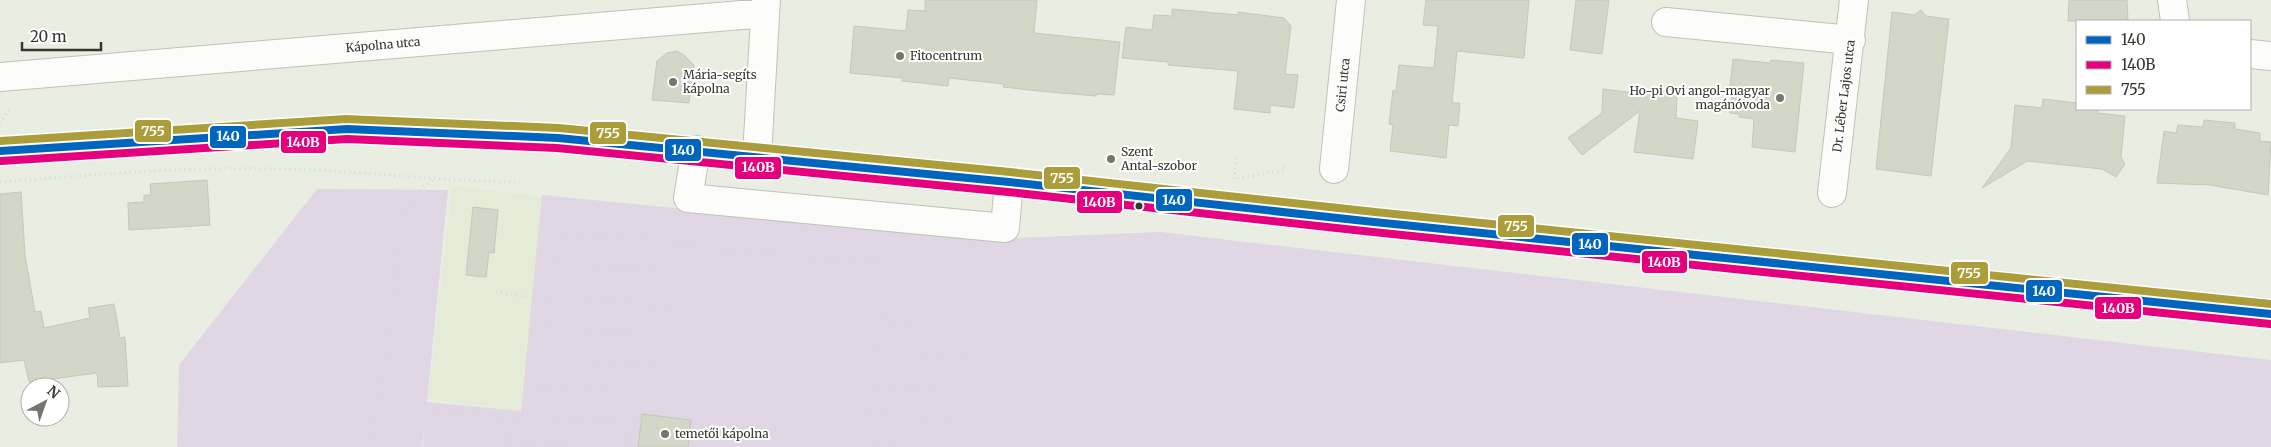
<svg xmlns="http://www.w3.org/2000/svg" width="2271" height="447" font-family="Merriweather,serif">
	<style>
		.built { fill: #e4ebd6 }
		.green { fill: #e1d6e3 }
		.building { fill: #d2d7c8; stroke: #c5c8bf }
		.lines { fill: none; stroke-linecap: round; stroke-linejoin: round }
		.minor-casing { stroke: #bfc2b9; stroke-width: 30 }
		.major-casing { stroke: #bfc2b9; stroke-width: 30 }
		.path { stroke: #d9dad7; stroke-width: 3; stroke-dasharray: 1 4; stroke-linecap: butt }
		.minor { stroke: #fcfcfb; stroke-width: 28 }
		.major { stroke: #fcfcfb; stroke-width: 28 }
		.bus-1-casing { stroke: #fff; stroke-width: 11 }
		.bus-2-casing { stroke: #fff; stroke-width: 11 }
		.bus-3-casing { stroke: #fff; stroke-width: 11 }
		.bus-1 { stroke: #0065bd; stroke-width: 8 }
		.bus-2 { stroke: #e5007d; stroke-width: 8 }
		.bus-3 { stroke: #ac9d3b; stroke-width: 8 }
		.poi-dot { fill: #75776e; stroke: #fff; stroke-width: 2 }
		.bus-dot { fill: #363830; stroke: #fff; stroke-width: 2 }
		.labels { text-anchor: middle; stroke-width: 4; stroke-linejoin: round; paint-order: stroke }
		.street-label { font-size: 12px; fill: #363830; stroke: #fff }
		.poi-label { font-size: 12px; fill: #363830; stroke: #fff; text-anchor: start }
		.line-badge { stroke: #fff; stroke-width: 2 }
		.badge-label { font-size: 14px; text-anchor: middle; font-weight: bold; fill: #fff }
	</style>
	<rect width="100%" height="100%" fill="#eaede2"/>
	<path class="built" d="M452,186L543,197L520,411L428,399Z"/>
	<path class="green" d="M317,189L448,190L427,402L521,411L542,195L993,239L1160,232L2271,360V447H423L424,425L422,447H177L179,365Z"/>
	<path class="building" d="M925,0H1037L1034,33L1120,42L1114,95L1097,94L1096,96L1038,91L1003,87L1004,84L949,78L948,86L902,81V78L850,73L854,26L906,31L908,10L925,11Z
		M1426,0H1529L1524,58L1457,51L1452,103H1460L1458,126L1449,125L1446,158L1390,151L1393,125L1389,124L1393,90L1396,91L1399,65L1434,68L1438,26L1423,25Z
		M1576,0H1609L1602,54L1570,50Z
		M2069,0H2127L2128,21H2068Z
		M1172,9L1238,15V12L1284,18L1291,26L1285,74L1298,75L1294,108L1270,105V113L1234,109L1238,71L1168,65V62L1122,58L1126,27L1152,30L1154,15L1172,16Z
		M1921,10L1926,16L1949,19L1931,176L1876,169L1892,12L1914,15Z
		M677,51L685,56L694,65L689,103L652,100L657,61L667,53Z
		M1733,59L1770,63L1771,60L1804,63L1795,152L1752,147L1754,119L1739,117V114L1730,113L1733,87L1730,86Z
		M1603,89L1642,94L1643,89L1677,93L1676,118L1698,121L1693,159L1634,152L1640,111L1582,155L1568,138L1602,113Z
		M2043,99L2077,103V109H2098L2097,113L2125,116L2121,157L2125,164L2116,177L2102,169L2027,161L1982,188L2011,148L2015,105L2042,108Z
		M2204,120L2235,123V129L2260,133V141L2271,142L2268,195L2210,185L2157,183L2164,131L2176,133L2178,125L2203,127Z
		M207,180L210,225L129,230L128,203L144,202V195H151L150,184Z
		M21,192L25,255L35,312L41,311L44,328L90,318L88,308L114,304L120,338L125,337L128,386L98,387L97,373L29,382L24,360L0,363V194Z
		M473,207L498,210L494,253L489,252L486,277L466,275Z
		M642,414L691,420L688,447H638Z"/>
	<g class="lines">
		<defs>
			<path id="minor" d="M2172,0L2175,21
				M1666,22L1851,40
				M2250,54L2271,56
				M0,77L765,13
				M696,150L688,198L1005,228L1009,182
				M757,156L766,0
				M1334,169L1351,0
				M1832,193L1854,0"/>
			<path id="major" d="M0,151L347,129L558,138L1009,182L1374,222L2271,314"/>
		</defs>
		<use href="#minor" class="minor-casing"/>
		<use href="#major" class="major-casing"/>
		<path class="path" d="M0,123L10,109
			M1236,158L1234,179L1284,170L1285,164
			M0,182C94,175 189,166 284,169C361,171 438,181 515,182
			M552,232L670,241L683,250
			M685,246L889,264L887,312L875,323
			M549,262L681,272
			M496,292L541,300L569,296L604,299L677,309
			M882,317L898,326L967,329
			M541,326L674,336
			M872,349L973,359
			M539,359L671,368
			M869,385L969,392
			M536,386L669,394
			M433,409L513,419L510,447
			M866,413L960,423
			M513,419L533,416L636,422L625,447
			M864,441L904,447
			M510,442L575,447
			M367,447L378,406L390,341L399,231L408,208L422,188L433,180"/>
		<use href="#minor" class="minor"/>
		<use href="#major" class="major"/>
		<defs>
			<path id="bus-1" d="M0,151L347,129L558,138L1009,182L1374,222L2271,314"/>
			<path id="bus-2" d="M1,161L347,139L557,148L1008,192L1373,232L2270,324"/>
			<path id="bus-3" d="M0,141L346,119L559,128L1010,172L1375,212L2271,304"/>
		</defs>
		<use href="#bus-1" class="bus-1-casing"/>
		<use href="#bus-2" class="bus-2-casing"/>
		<use href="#bus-3" class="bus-3-casing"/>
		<use href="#bus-1" class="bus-1"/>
		<use href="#bus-2" class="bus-2"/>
		<use href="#bus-3" class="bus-3"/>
	</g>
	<g class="poi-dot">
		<circle cx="900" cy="56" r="5"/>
		<circle cx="673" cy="82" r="5"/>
		<circle cx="1780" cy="98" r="5"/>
		<circle cx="1111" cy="159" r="5"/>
		<circle cx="665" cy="434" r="5"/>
	</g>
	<circle class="bus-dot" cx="1139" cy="206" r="4.5"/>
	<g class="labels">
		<g class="street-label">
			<text transform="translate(383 45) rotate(-5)" y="4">Kápolna utca</text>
			<text transform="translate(1343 85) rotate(-84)" y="4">Csiri utca</text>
			<text transform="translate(1844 96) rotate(-83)" y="4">Dr. Léber Lajos utca</text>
		</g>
		<g class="poi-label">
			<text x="910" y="60">Fitocentrum</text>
			<text x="683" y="79">Mária-segíts<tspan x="683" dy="14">kápolna</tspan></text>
			<text x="1770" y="95" text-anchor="end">Ho-pi Ovi angol-magyar<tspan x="1770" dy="14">magánóvoda</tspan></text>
			<text x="1121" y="156">Szent<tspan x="1121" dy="14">Antal-szobor</tspan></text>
			<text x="675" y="438">temetői kápolna</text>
		</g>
	</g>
	<g class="line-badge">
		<rect x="134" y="119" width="38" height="24" rx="5" fill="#ac9d3b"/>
		<rect x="589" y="121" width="38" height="24" rx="5" fill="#ac9d3b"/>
		<rect x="209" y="125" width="38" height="24" rx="5" fill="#0065bd"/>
		<rect x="280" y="130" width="47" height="24" rx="5" fill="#e5007d"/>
		<rect x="664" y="138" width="38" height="24" rx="5" fill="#0065bd"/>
		<rect x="734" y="156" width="48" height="24" rx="5" fill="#e5007d"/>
		<rect x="1043" y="166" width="38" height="24" rx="5" fill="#ac9d3b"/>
		<rect x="1155" y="188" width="38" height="24" rx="5" fill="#0065bd"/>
		<rect x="1076" y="190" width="47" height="24" rx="5" fill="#e5007d"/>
		<rect x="1497" y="214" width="38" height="24" rx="5" fill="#ac9d3b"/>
		<rect x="1571" y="232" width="38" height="24" rx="5" fill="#0065bd"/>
		<rect x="1641" y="250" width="47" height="24" rx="5" fill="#e5007d"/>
		<rect x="1950" y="261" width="39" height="24" rx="5" fill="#ac9d3b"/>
		<rect x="2025" y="279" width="38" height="24" rx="5" fill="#0065bd"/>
		<rect x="2094" y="296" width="48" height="24" rx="5" fill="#e5007d"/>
	</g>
	<g class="badge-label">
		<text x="153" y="136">755</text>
		<text x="608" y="138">755</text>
		<text x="228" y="141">140</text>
		<text x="303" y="147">140B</text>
		<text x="683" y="155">140</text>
		<text x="758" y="172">140B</text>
		<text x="1062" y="183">755</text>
		<text x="1174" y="205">140</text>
		<text x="1099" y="207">140B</text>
		<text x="1516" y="231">755</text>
		<text x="1590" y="249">140</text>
		<text x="1664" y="267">140B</text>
		<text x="1969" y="278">755</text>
		<text x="2044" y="296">140</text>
		<text x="2118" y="313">140B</text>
	</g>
	<rect x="2076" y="20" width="175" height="90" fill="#ffffff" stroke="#afafac"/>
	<rect x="2086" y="36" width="25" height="8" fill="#0065bd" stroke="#afafac"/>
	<text x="2121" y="45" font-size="15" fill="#363830">140</text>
	<rect x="2086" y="61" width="25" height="8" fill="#e5007d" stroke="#afafac"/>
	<text x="2121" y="70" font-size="15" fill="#363830">140B</text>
	<rect x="2086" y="86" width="25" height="8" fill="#ac9d3b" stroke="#afafac"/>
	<text x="2121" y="95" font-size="15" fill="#363830">755</text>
	<g transform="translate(45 402) rotate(41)"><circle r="24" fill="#ffffff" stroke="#afafac"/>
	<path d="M0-4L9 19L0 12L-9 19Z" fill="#75776e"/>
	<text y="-8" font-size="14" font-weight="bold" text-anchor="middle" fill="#363830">N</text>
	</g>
	<path d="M22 42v8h79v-8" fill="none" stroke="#363830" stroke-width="2.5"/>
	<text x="30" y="42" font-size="15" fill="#363830" stroke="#ffffff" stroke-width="4" paint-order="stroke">20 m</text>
</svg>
